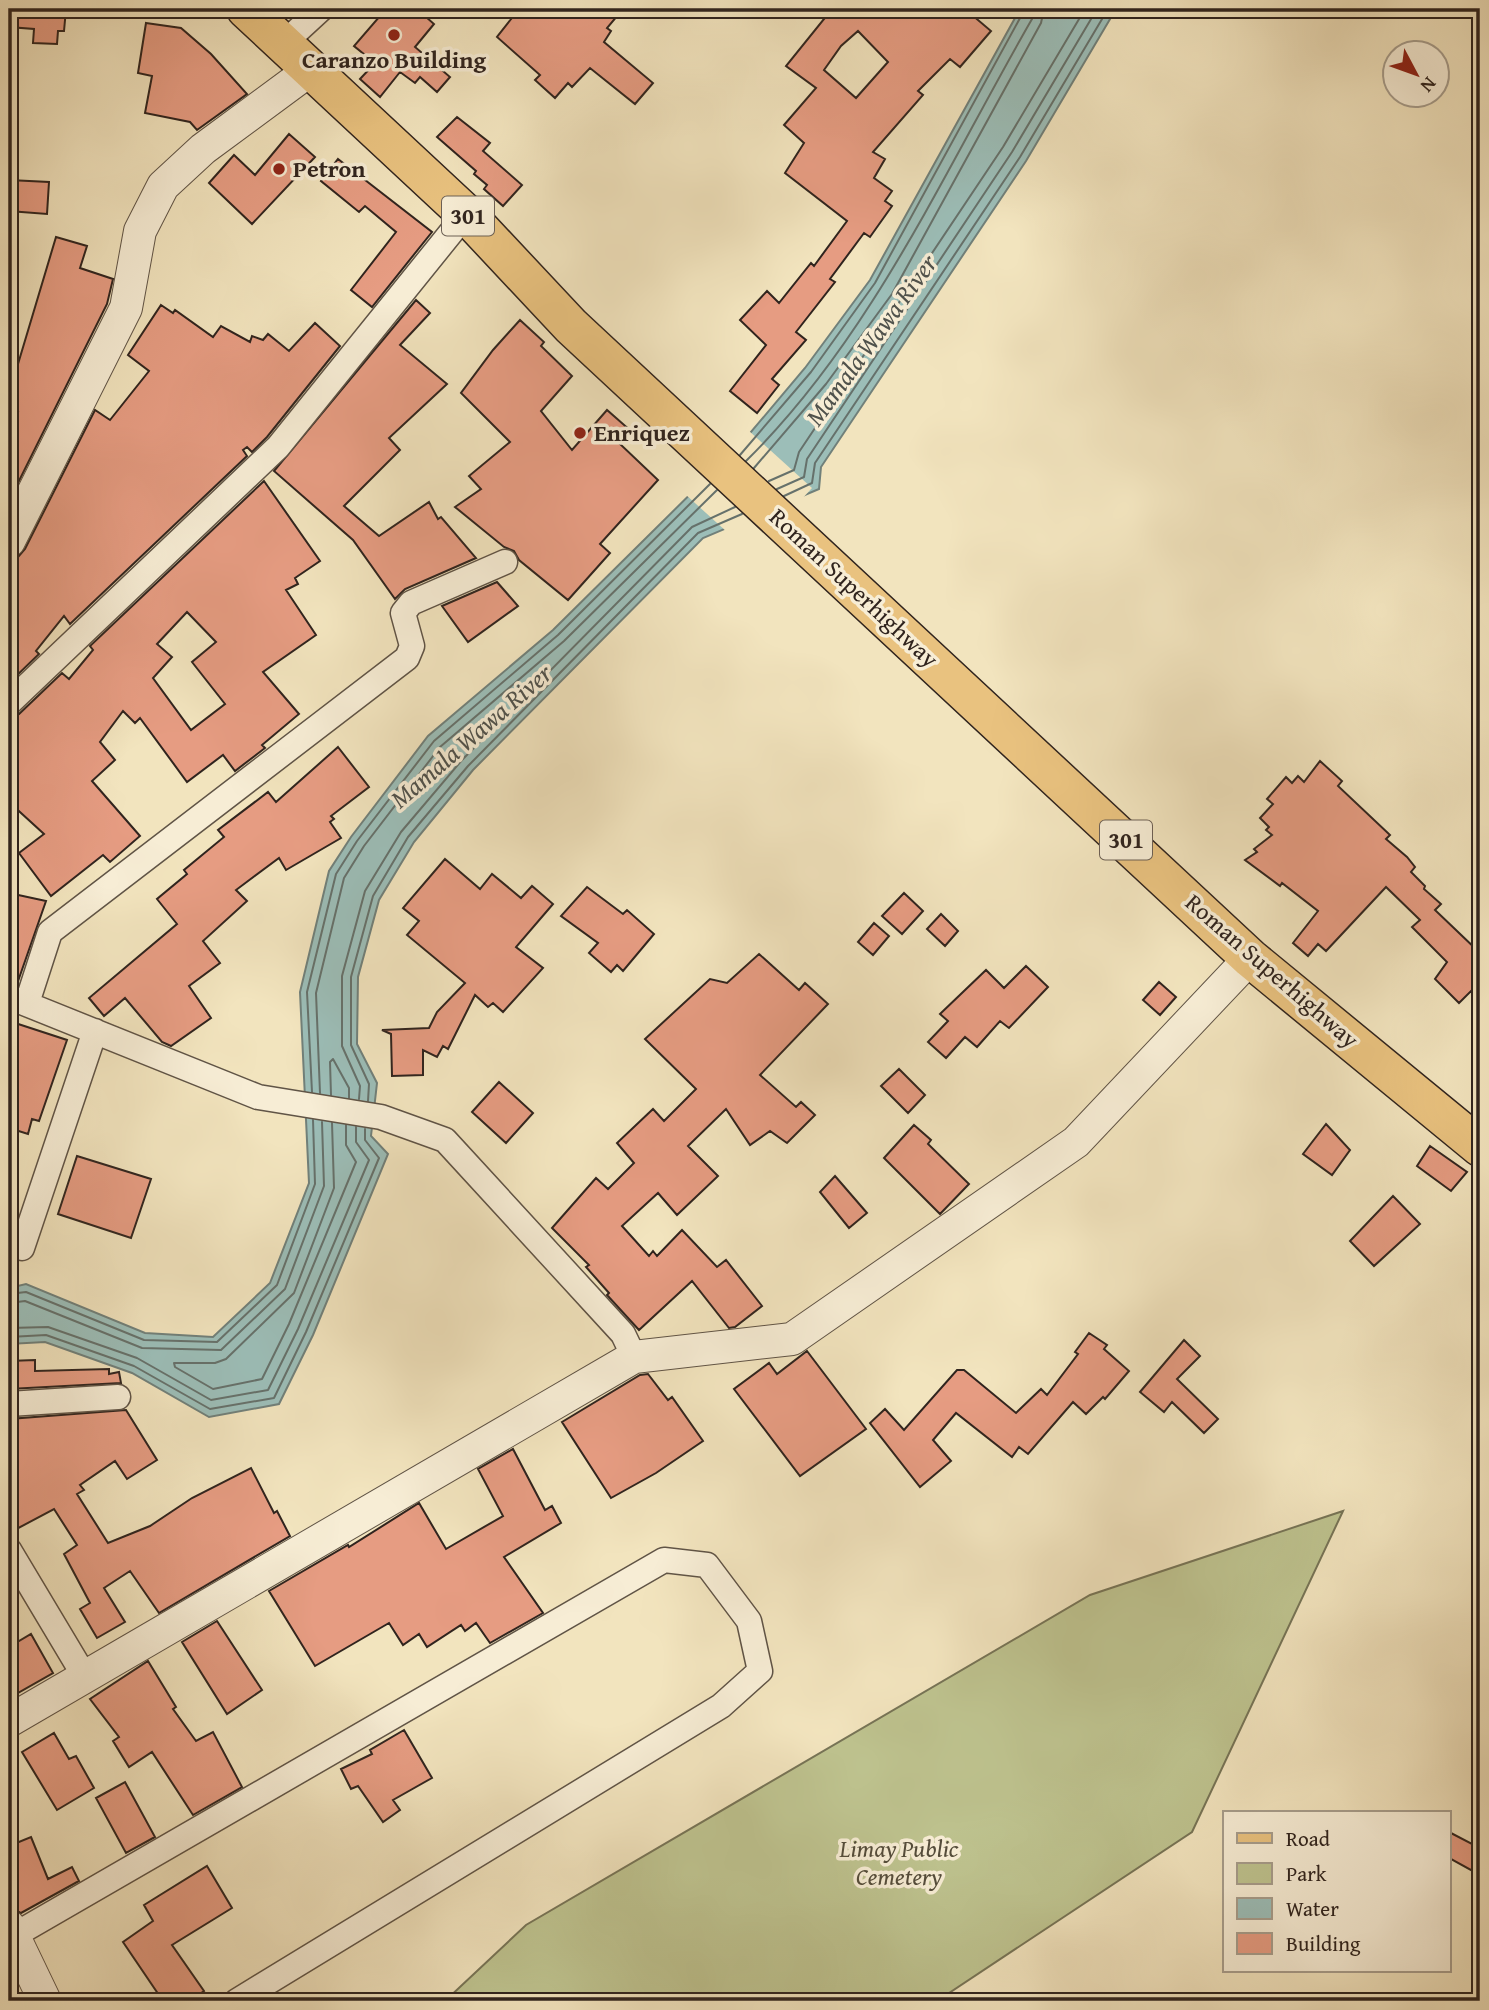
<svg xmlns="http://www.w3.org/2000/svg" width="1489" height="2010" font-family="'Gentium Book Plus',serif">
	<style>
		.green { fill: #bec38f; stroke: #777456; stroke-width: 2 }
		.water { fill: #9cbeb8; stroke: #71807a; stroke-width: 2 }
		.pier { fill: #f2e4be }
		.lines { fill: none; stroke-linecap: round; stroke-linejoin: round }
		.shore { stroke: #66716b; stroke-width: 2 }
		.building { fill: #e69c82; stroke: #30241e; stroke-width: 2; fill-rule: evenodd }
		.minor-casing { stroke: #605446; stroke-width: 27 }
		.tertiary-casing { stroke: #605446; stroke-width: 34 }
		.primary-casing { stroke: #30241e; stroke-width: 41 }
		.minor { stroke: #f7edd5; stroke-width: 24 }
		.tertiary { stroke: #f7edd5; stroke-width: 32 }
		.primary { stroke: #e9c27f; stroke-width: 38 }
		.poi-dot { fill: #8f2418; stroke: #f7edd5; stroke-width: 2.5 }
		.labels { text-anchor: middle; stroke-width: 7; stroke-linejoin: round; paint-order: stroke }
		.shield { fill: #f7edd5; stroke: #6c6055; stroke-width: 2 }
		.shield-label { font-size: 23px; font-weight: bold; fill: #30241e }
		.poi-label { font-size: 24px; font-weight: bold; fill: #30241e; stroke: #f7edd5; text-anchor: start }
		.street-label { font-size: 24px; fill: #30241e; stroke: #f7edd5 }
		.park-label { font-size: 24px; font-style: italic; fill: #544c3a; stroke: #f7edd5 }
		.water-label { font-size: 26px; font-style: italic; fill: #50524c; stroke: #f7edd5 }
	</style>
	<rect width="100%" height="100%" fill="#f2e4be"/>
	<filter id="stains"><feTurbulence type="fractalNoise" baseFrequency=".00286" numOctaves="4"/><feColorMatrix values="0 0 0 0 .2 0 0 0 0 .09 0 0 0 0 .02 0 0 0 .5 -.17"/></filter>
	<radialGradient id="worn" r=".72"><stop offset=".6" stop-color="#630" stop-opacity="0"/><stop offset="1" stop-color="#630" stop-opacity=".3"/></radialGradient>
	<path class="green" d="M1343,1511L1192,1832L937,2001H445L526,1925L1090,1595Z"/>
	<path class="water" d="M1020,9H1116L1026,161L821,467L819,489L703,538L473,770L414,842L379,900L358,977L357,1044L377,1083L371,1136L388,1154L313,1335L279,1404L209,1417L132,1373L45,1342L9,1344V1288L26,1284L145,1333L213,1337L270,1283L309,1183L300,992L329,871L351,837L428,736L553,630L740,445L805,368L870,280Z"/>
	<path class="pier" d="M748,430L812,488L801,500L727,532L685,494Z"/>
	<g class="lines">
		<path class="shore" d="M740,455L811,372L875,283L1025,9
			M746,461C872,337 945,170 1032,19L1034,9
			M754,468L826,384L892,294L1041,23L1044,9
			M769,481L794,470L799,452L1003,147L1085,9
			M777,489L804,477L807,459L1012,152L1097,9
			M784,496L812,483L815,463L1020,157L1108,9
			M312,1092L307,992L336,874L357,841L434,741L558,635L710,484
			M320,1093L316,993L344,878L364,846L440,747L564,641L717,490
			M331,1095L330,1062L333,1059L349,1088V1098
			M359,1099L360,1086L342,1046V976L365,891L401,832L462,760L692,527L735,507
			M368,1101L369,1084L351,1045V977L373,896L408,837L468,766L698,533L742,514
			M332,1123L334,1188L294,1293L226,1359L215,1363H174L175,1367L213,1389L262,1379L289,1324L356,1162L346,1145V1125
			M9,1294L26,1292L144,1340L217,1342L277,1285L315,1184L313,1120
			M9,1303L25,1301L142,1348L221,1350L285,1289L324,1186L322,1122
			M9,1328L48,1327L137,1358L211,1400L268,1390L298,1329L369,1160L356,1142V1127
			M9,1337L46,1335L134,1366L210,1409L274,1398L306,1332L379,1158L365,1140V1129"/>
	</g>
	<path class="building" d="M9,9H66L64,31H58L57,44L33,43L34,29L9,27Z
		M386,9H417L434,24L415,47L450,77L437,92L420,77L415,83L400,72L380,97L360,79L375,63L354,46Z
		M519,9H623L607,28L611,31L604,42L653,83L635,104L590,68L572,87L568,83L555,98L535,80L540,75L497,37Z
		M832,9H965L991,31L960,67L950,59L918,91L923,95L873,152L885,159L874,178L892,191L885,201L892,206L870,237L864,233L830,279L835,282L796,332L806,340L772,379L779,385L757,413L730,391L766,345L740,320L767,291L779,303L811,263L814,266L847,221L785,173L804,143L784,125L816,88L786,66ZM858,31L888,62L856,98L824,70L841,46Z
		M146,23L181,28L211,54L247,94L197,130L190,122L145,113L152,76L138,73Z
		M457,117L490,143L483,151L522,185L503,206L484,189L487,185L474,174L476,171L437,137Z
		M289,134L315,157L252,224L209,183L234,155L255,175Z
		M338,159L432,232L372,307L351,290L396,232L365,206L359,212L321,181Z
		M9,180L49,182L47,214L9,211Z
		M56,237L87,246L80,268L113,279L107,304L9,501V435L18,412L9,408V372L15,374Z
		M416,300L430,313L400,345L447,384L389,438L400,450L344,506L379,536L429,502L438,519L441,517L476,558L405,589L395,599L353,540L274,471Z
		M161,305L173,313L175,310L213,337L221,326L250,342L252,336L263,340L268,334L289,351L315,323L340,346L267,437L252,452L247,447L243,450L247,456L70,624L64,616L36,651L39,654L9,683V559L18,557L25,549L95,410L110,420L149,371L128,355Z
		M520,320L544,342L541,346L572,376L541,411L572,450L607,410L631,431L620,444L658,480L600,544L610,553L568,600L519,560L514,551L504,547L455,507L481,489L469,476L510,442L461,393L493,350Z
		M264,481L320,561L295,578L298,584L286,590L316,635L263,672L299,714L262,745L265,748L235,771L223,755L187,782L140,718L135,723L123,711L100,742L115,760L92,781L140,836L110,862L103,855L51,896L19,853L44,834L9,802V717L19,714L62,673L69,679L93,650L90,646ZM187,612L216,642L192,662L225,704L191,730L153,678L172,657L157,644Z
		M497,582L518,606L468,642L442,606Z
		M338,747L369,787L331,816L334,819L330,822L341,838L286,870L279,858L236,890L247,901L203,941L220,963L189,986L211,1018L171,1046L162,1042L125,998L104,1016L89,998L177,924L157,899L187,874L184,870L224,837L218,830L268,792L276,802Z
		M1320,761L1342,781L1338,786L1390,835L1386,839L1407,857L1415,867L1411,872L1425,886L1424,889L1441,904L1435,910L1480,953V999L1471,991L1459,1003L1435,979L1447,962L1412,927L1420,920L1386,887L1326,951L1318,944L1308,956L1293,943L1318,911L1282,883L1280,886L1245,860L1257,852L1254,849L1272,835L1266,830L1269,827L1260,818L1273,804L1267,799L1286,777L1292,783L1298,776L1304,782Z
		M445,859L480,889L492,874L521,898L532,886L553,904L516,947L543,968L503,1012L493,1003L488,1007L475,995L448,1049L443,1046L437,1057L423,1050V1075L392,1076L391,1034L382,1030L429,1028L437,1012L465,983L407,935L419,921L403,908Z
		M587,887L623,914L627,910L654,934L623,971L617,965L611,972L589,953L598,943L561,916Z
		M9,893L46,901L17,984L9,982Z
		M904,893L923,911L902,934L882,916Z
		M941,914L958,931L945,946L927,929Z
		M874,923L889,936L873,955L858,942Z
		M759,954L799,990L805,983L828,1004L760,1075L796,1107L801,1102L815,1115L787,1143L770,1131L750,1145L726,1109L688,1146L718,1176L677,1215L658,1193L622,1226L649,1256L653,1251L657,1256L682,1230L717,1267L726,1260L762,1306L735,1327L729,1328L692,1281L639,1330L607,1295L609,1293L586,1267L589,1265L552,1228L596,1178L608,1189L634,1163L617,1143L653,1109L664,1121L696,1089L645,1039L710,979L727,983Z
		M1026,966L1048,987L1009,1028L1000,1021L977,1047L965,1037L946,1058L928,1042L948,1021L940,1014L986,970L1004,988Z
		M1159,982L1176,997L1160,1015L1143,1000Z
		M9,1021L67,1040L39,1121L32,1119L28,1134L9,1128Z
		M899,1069L925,1095L908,1113L881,1086Z
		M499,1082L533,1113L506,1143L472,1112Z
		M1326,1124L1350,1150L1332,1175L1303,1154Z
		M914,1125L931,1140L928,1144L969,1184L940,1214L884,1158Z
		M1430,1146L1467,1172L1451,1191L1417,1166Z
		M77,1156L151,1179L131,1238L58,1214Z
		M835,1176L867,1213L849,1228L820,1192Z
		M1393,1196L1420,1224L1374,1266L1350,1241Z
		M1089,1333L1107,1345L1104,1349L1129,1371L1105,1399L1103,1397L1086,1414L1073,1402L1028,1454L1019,1447L1012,1457L956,1413L933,1440L951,1461L920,1487L870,1423L885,1409L904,1430L957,1370H964L1016,1413L1041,1389L1047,1395L1078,1354L1075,1352Z
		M1184,1340L1200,1356L1177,1379L1218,1419L1204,1433L1172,1402L1164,1412L1140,1392Z
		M807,1351L866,1429L800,1476L734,1389L769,1363L777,1374Z
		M35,1360V1371L109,1369V1374L119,1372L121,1383L9,1389V1361Z
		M648,1374L668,1400L672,1397L703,1441L656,1473L611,1498L562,1422L640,1375Z
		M126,1410L157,1460L127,1479L115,1461L80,1485L84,1490L77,1494L108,1543L150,1526L192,1498L251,1468L274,1513L277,1511L290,1536L159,1613L130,1571L104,1588L125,1622L97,1638L80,1609L90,1603L64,1554L77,1545L54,1509L9,1533V1419Z
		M513,1449L545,1510L552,1506L561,1523L504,1557L543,1613L490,1643L476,1623L465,1631L461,1625L427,1647L419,1634L403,1645L389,1623L315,1666L269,1591L348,1545L349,1547L419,1503L446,1549L503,1516L478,1469Z
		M217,1621L262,1690L227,1714L182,1642Z
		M31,1634L53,1673L9,1698V1647Z
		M148,1661L176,1707L173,1709L196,1741L213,1732L242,1787L193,1815L152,1752L129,1767L113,1741L119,1737L90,1699Z
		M404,1730L432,1778L393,1800L400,1810L383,1822L358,1786L351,1789L341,1769L372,1754L370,1750Z
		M54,1733L69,1759L76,1756L94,1788L57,1810L22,1752Z
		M125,1782L155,1837L126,1853L96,1798Z
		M1449,1832L1480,1848V1875L1449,1858Z
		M31,1837L48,1879L72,1867L79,1881L21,1913L14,1909L9,1896V1846Z
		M207,1866L232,1908L172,1945L204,1991L190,2001H163L123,1942L153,1921L144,1905Z"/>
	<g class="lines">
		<defs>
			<path id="minor" d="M283,44L321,9
				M9,703L278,447L466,214
				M9,997L258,1097L381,1117L445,1140L623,1334L634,1357
				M27,1003L50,932L407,658L412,646L403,613L411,603L505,562
				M22,1248L95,1031
				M9,1404L118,1397
				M9,1550L85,1677
				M13,1936L664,1560L707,1565L749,1621L760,1671L721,1706L237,2001"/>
			<path id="tertiary" d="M9,541L126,308L140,231L163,186L203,149L310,70
				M9,1721L634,1357L792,1339L1076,1142L1250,958
				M9,1926L45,2001"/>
			<path id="primary" d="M246,9L466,214L571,326L1250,958L1480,1147"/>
		</defs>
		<use href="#minor" class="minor-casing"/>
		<use href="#tertiary" class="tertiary-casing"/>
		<use href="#primary" class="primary-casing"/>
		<use href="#minor" class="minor"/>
		<use href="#tertiary" class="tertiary"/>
		<use href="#primary" class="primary"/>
	</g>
	<g class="poi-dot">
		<circle cx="394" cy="35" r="7"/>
		<circle cx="279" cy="169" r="7"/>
		<circle cx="580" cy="433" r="7"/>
	</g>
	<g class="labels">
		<g class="shield">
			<rect x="442" y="196.5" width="52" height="39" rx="5"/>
			<rect x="1100" y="820.5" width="52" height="39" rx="5"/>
		</g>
		<g class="shield-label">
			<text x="468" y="224">301</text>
			<text x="1126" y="848">301</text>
		</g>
		<g class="poi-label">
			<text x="394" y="68" text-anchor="middle">Caranzo Building</text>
			<text x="293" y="177">Petron</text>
			<text x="594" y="441">Enriquez</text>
		</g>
		<g class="street-label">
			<text transform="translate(854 588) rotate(43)" y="8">Roman Superhighway</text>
			<text transform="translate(1272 971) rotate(41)" y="8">Roman Superhighway</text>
		</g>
		<g class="park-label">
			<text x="899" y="1857">Limay Public<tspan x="899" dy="28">Cemetery</tspan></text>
		</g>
		<g class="water-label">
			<text transform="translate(871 340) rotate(-54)" y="9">Mamala Wawa River</text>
			<text transform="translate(471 736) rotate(-41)" y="9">Mamala Wawa River</text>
		</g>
	</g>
	<rect width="1489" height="2010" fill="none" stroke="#f2e4be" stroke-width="35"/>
	<rect x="10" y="10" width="1468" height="1989" fill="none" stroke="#30241e" stroke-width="3.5"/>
	<rect x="18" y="18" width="1454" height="1975" fill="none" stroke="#30241e" stroke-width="2"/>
	<rect x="1223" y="1811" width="228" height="161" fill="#f7edd5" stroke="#a79d8c" stroke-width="2"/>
	<rect x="1237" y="1833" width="35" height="10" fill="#e9c27f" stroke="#a79d8c" stroke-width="2"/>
	<text x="1286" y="1846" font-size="21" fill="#30241e">Road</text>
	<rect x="1237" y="1863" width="35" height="21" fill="#bec38f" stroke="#a79d8c" stroke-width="2"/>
	<text x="1286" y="1881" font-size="21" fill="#30241e">Park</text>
	<rect x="1237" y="1898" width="35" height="21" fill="#9cbeb8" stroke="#a79d8c" stroke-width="2"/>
	<text x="1286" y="1916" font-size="21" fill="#30241e">Water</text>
	<rect x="1237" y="1933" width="35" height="21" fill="#e69c82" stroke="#a79d8c" stroke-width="2"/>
	<text x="1286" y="1951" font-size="21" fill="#30241e">Building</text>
	<g transform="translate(1416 74) rotate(131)"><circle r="33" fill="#f7edd5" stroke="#a79d8c" stroke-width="2"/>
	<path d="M0-5L12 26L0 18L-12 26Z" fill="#8f2418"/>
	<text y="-10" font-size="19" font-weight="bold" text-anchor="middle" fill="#30241e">N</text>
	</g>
	<rect width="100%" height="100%" filter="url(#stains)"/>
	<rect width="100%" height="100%" fill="url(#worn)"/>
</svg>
